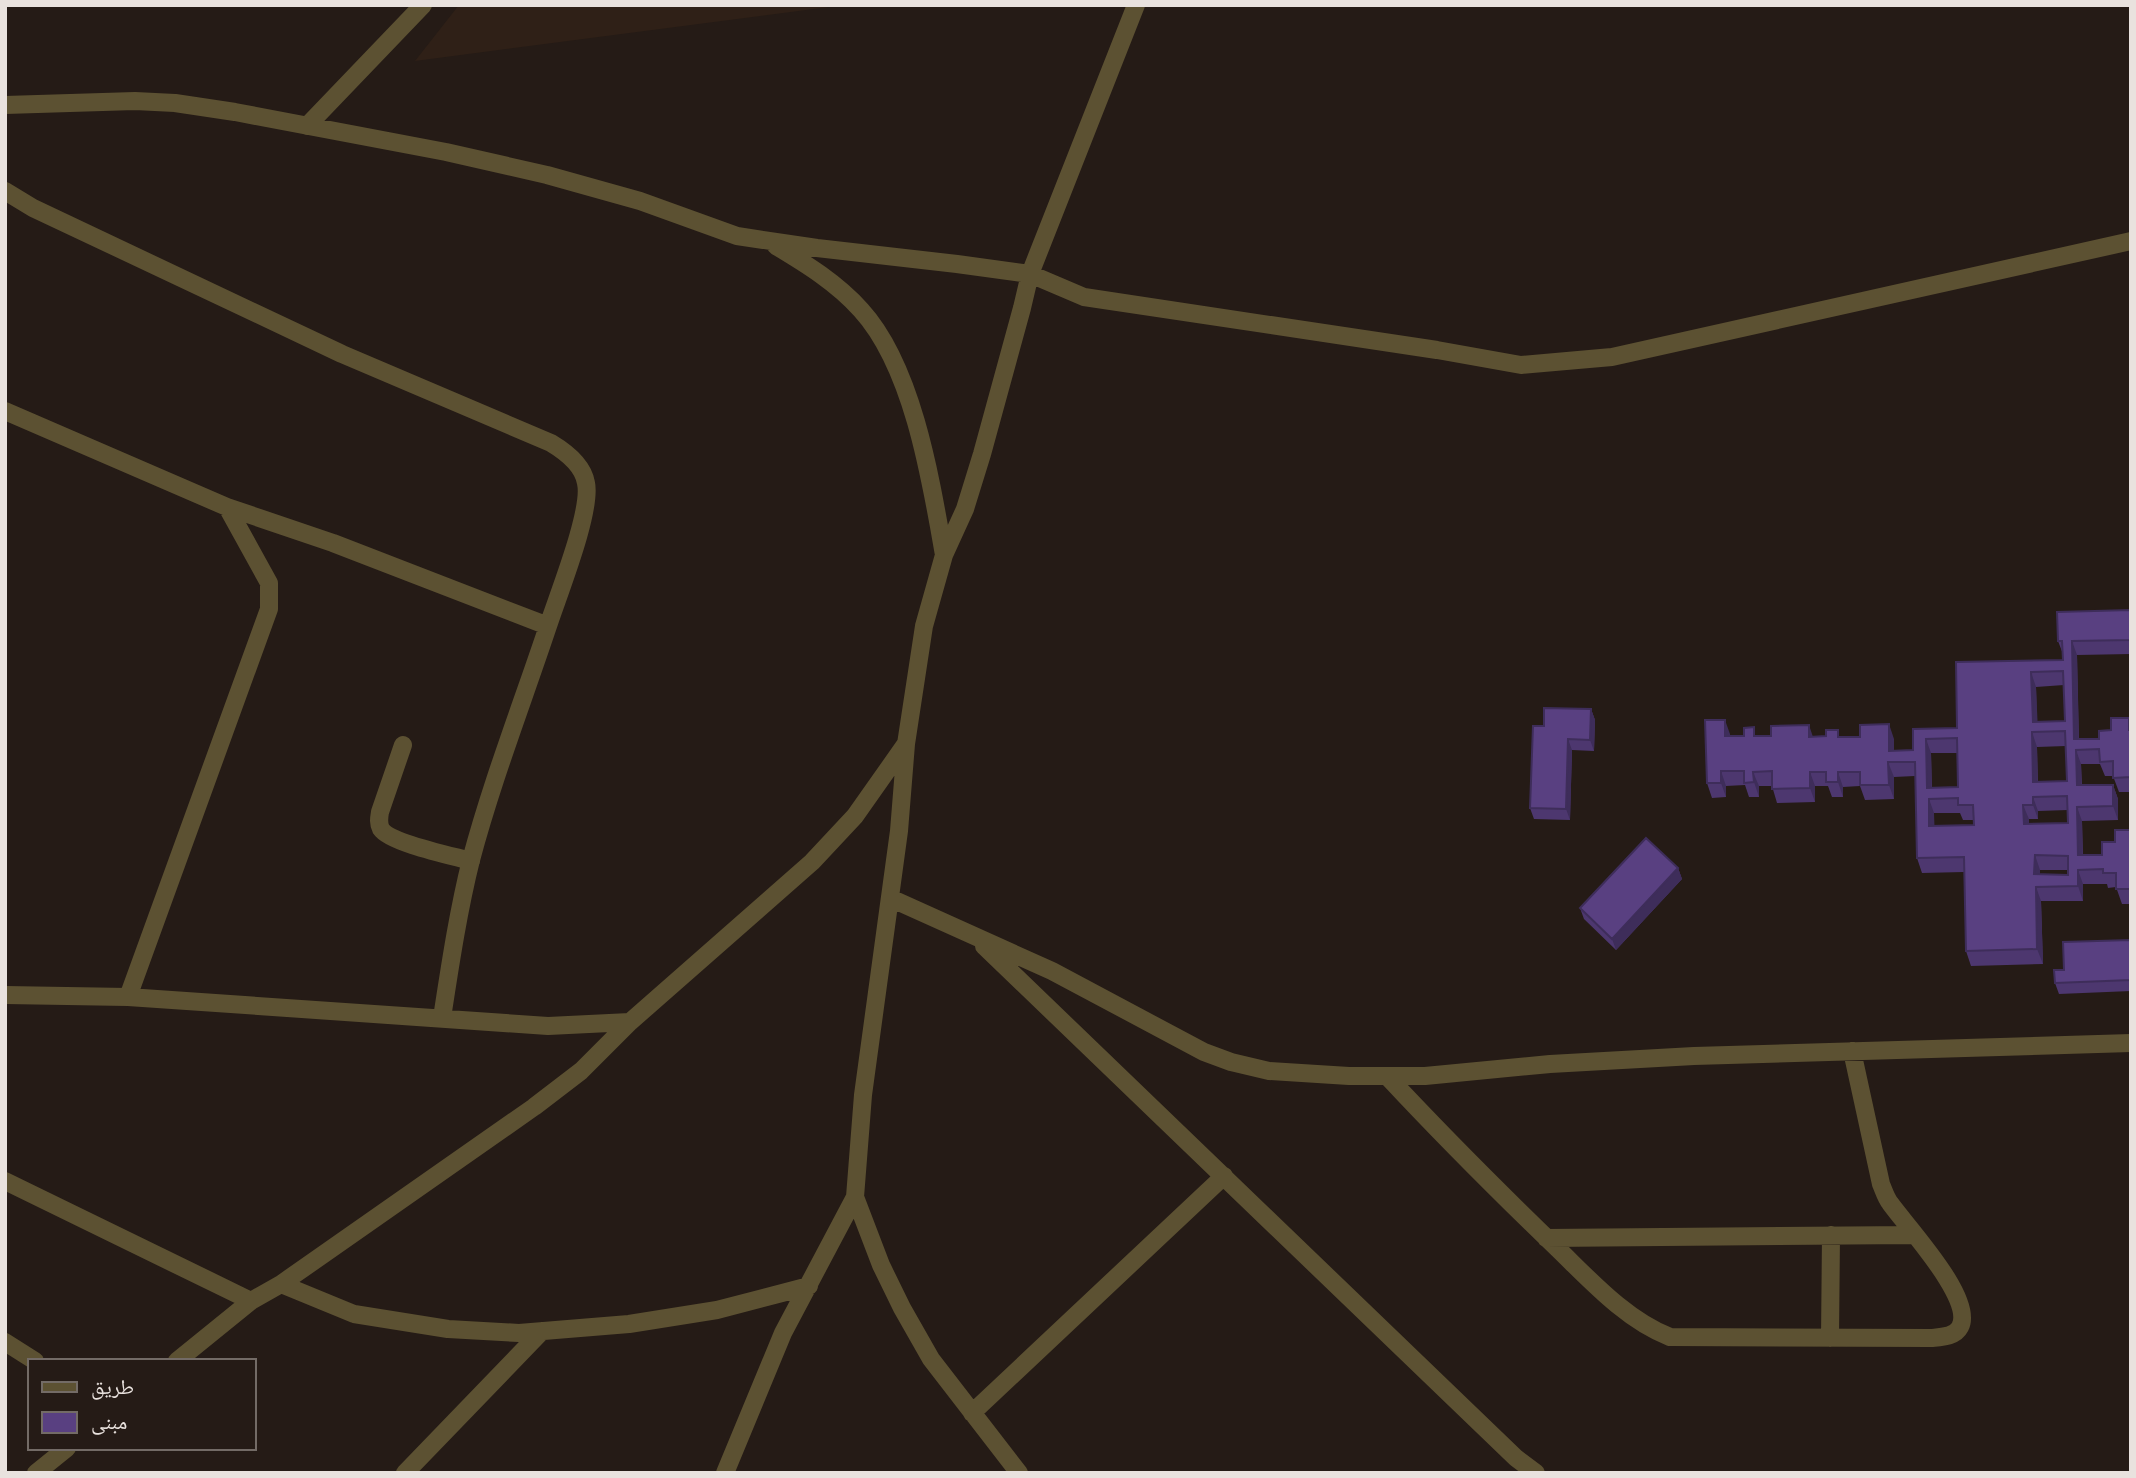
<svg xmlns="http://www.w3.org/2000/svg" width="2136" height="1478" font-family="Mulish,'Noto Naskh Arabic',sans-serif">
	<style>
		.built { fill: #2f2017 }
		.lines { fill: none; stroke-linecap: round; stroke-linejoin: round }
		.minor { stroke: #5c5132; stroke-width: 18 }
		.wall { fill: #4d376f; fill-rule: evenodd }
		.shaded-wall { fill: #3e2d5a }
		.building { fill: #594081; stroke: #3e2d5a; stroke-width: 2; fill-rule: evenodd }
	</style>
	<rect width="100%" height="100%" fill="#251b16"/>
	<path class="built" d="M459,5H844L415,61Z"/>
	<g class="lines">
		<path class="minor" d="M5,105L135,101L175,103L235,112L446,152L547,175L640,201L737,236L817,248L957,264L1030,274L1084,297L1437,350L1521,365L1612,357L2131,241
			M307,126L423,5
			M5,191L33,208L342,354L551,443C566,452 583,465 586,483C592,511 558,595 548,626
			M776,246C806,264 837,283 861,310C913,367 931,480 944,555
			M5,411L227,507L333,543L548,626C522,704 492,781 471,860C458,912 450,966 442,1018
			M403,745L380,812C379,818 378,823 381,829C390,843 453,856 471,861
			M890,898L1052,971L1204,1052L1231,1062L1269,1071L1349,1076H1425L1550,1064L1694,1056L2131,1043
			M984,946L1516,1458L1536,1473
			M5,995L128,997L548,1026L630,1022L812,862L855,816L905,745
			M128,997L269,609V583L227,507
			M1387,1076C1442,1135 1499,1192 1557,1248C1590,1280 1626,1320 1670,1337L1931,1338C1941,1337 1955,1337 1960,1327C1975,1299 1907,1227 1890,1203C1886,1198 1884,1191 1881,1184L1852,1051
			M5,1181L251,1301
			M1546,1238L1914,1235
			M281,1284L354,1314L448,1329L519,1333L629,1324L717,1310L809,1286
			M1830,1338L1831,1235
			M5,1342L35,1361
			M177,1361L251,1301L281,1284L534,1107L581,1071L630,1022
			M972,1413L1224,1176
			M36,1473L67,1448
			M405,1473L542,1331
			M725,1473L783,1333L855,1197
			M1019,1473L931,1359L902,1308L881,1265L855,1197L863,1095L899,831L906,744L924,626L944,555L965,509L982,454L1022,308L1030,274L1136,5"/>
	</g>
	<path class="wall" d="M2131,610V654L2077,655L2079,739H2099L2111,730L2131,723V792H2119L2113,776H2105L2100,764H2081L2082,785H2113L2118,799V820L2082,821L2083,855H2102L2115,842L2131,830V904H2122L2116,887L2108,888L2107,884H2083V901H2041L2043,964L1971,966L1966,951L1964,872L1922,873L1917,858L1915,776L1894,777V799L1865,800L1860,786L1843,787V797H1832L1828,786H1815V802L1777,803L1772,786H1759V797H1749L1745,785L1726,786V797L1712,798L1707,783L1730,734V736L1894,739V751L1913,750V729L1957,728L1956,662L2063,660V654L2058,641ZM2064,685L2065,721L2037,722L2036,687ZM2066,746L2067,781L2038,782L2037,747ZM1931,753H1957L1958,787L1932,788ZM2068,810V823L2029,824V819H2038V811ZM1934,813H1960L1963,820H1973L1974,825L1934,826ZM2040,870H2068V875L2040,874Z
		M1591,709L1595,720L1594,751L1572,750L1570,820L1534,819L1530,808L1544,726Z
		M1678,868L1682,879L1616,950L1584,919L1580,908Z
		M2131,940V991L2059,994L2055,983L2064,970Z"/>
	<path class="shaded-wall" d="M2072,641L2077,655L2079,750L2074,739Z
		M2031,672L2036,687L2038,732L2033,722Z
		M1591,709L1595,720L1594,751L1590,740Z
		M1725,720L1730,734V751L1725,736Z
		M1889,724L1894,739V762L1889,751Z
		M1809,725L1814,740L1809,737Z
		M2032,732L2037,747L2038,797L2033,782Z
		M1568,739L1572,750L1570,820L1566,809Z
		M1926,739L1931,753L1932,799L1927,788Z
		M2076,750L2081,764L2082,800L2077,785Z
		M1888,762L1894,777V799L1889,785Z
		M1721,771L1726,786V797L1721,783Z
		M1753,772L1759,786V797L1754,782Z
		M1810,772L1815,786V802L1810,788Z
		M1838,772L1843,787V797L1838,782Z
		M2113,785L2118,799V820L2113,806Z
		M2033,797L2038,811V819L2033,805Z
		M1929,799L1934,813L1935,840L1929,826Z
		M2023,805L2029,819V838L2024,824Z
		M2077,807L2082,821L2083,870L2078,855Z
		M2035,855L2040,870V888L2034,874Z
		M1678,868L1682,879L1616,950L1612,939Z
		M2078,870L2083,884V901L2078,886Z
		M2036,887L2041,901L2043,964L2037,949Z"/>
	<path class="building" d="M2131,610V640L2072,641L2074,739H2099V731L2111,730V718H2129V730H2131V777L2113,778V761L2100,762L2099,749L2076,750L2077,785H2113V806L2077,807L2078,855H2102V842H2115V830H2131V889H2116V873H2103V869L2078,870V886L2036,887L2037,949L1966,951L1964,857L1917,858L1915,762H1888L1889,785H1860V772H1838V782H1826V772H1810V788L1772,789V771L1753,772L1754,782L1744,783V771H1721V783H1707L1705,720H1725V736H1744V728L1754,727V736H1771V726L1809,725V737L1826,736V730H1838V737H1860V725L1889,724V751L1913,750V729L1957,728L1956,662L2063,660L2062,641H2058L2057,612ZM2063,671L2065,721L2033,722L2031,672ZM2065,731L2067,781L2033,782L2032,732ZM1957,738L1958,787L1927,788L1926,739ZM2067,796L2068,823L2024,824L2023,805H2033V797ZM1958,798V805H1973L1974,825L1929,826V799ZM2035,855L2068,856V875L2034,874Z
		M1544,708L1591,709L1590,740L1568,739L1566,809L1530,808L1533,726H1544Z
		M1646,838L1678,868L1612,939L1580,908Z
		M2131,940V980L2055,983L2054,970H2064L2063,942Z"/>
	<rect width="2136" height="1478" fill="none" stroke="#e9e2de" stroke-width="14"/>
	<rect x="28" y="1359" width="228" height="91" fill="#251b16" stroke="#736b66" stroke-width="2"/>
	<rect x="42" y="1382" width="35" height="10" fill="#5c5132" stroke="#736b66" stroke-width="2"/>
	<text x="91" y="1394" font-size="21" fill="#e9e2de">طريق</text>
	<rect x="42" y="1412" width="35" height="21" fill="#594081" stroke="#736b66" stroke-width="2"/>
	<text x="91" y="1429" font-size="21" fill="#e9e2de">مبنى</text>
</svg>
